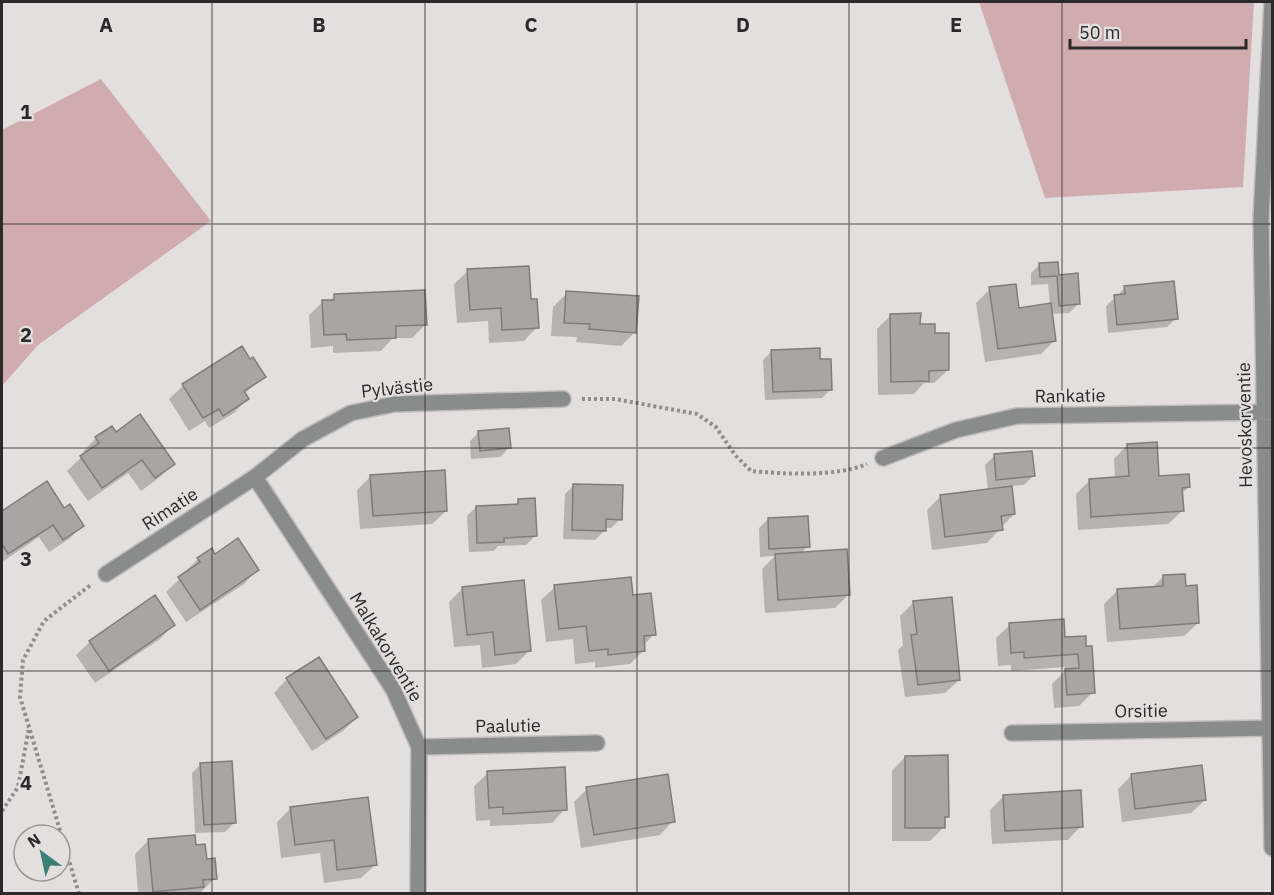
<svg xmlns="http://www.w3.org/2000/svg" width="1274" height="895" font-family="'IBM Plex Sans',sans-serif">
	<style>
		.green { fill: #d1acaf }
		.shadow { fill: #0003 }
		.building { fill: #aaa5a5; stroke: #807c7c; stroke-width: 1.5 }
		.lines { fill: none; stroke-linecap: round; stroke-linejoin: round }
		.minor-casing { stroke: #bfbbbb; stroke-width: 18 }
		.path { stroke: #908d8d; stroke-width: 4; stroke-dasharray: 3 3; stroke-linecap: butt }
		.minor { stroke: #8a8c8b; stroke-width: 15 }
		.grid { fill: none; stroke: #2b2929; stroke-width: 1.5; stroke-opacity: 0.55 }
		.labels { text-anchor: middle; stroke-width: 4.5; stroke-linejoin: round; paint-order: stroke }
		.street-label { font-size: 18px; fill: #2b2929; stroke: #e4dfdf }
		.grid-label { font-size: 20px; text-anchor: middle; font-weight: bold; fill: #2b2929; stroke: #e4dfdf; stroke-width: 4.5; stroke-linejoin: round; paint-order: stroke }
	</style>
	<rect width="100%" height="100%" fill="#e4dfdf"/>
	<path class="green" d="M979,2H1254L1243,187L1045,198Z
		M101,79L211,221L38,345L2,386V130Z"/>
	<path class="shadow" d="M1040,264L1058,276L1078,304L1069,313L1051,314L1055,340L1041,354L985,362L976,303L990,289L1018,310L1050,305L1048,284L1031,285V273Z
		M468,271L529,301L537,327L524,341L489,343L488,321L457,323L454,284Z
		M1125,288L1176,318L1167,327L1108,333L1106,306Z
		M567,293L635,332L621,346L576,342L577,337L551,336L553,307Z
		M335,296L426,324L412,338H393L381,351L333,353V346L311,348L309,315L323,302L329,301Z
		M891,315L919,325L933,335L948,370L934,383H924L914,394L878,395L877,329Z
		M241,348L264,377L244,394L247,399L234,413L209,428L205,421L189,431L169,399L183,386Z
		M772,351L819,361L831,389L822,398L765,400L763,360Z
		M479,432L509,448L500,457L471,459L470,441Z
		M115,434L173,464L160,477L141,491L128,473L88,501L67,471L85,454L83,452L96,438Z
		M1127,445L1158,478L1189,487L1181,494L1182,511L1168,524L1078,530L1076,494L1090,480L1115,478L1114,459Z
		M994,456L1033,476L1024,485L1010,486L1014,514L987,543L932,550L927,510L941,496L988,490L985,465Z
		M371,476L446,511L432,524L360,529L357,490Z
		M46,483L64,510L82,526L69,539L49,552L39,537L2,562V513Z
		M574,485L620,519L611,528H604V531L595,540L563,539L565,494Z
		M519,501L535,536L526,545L498,546L494,551L469,552L467,516L476,507L514,506Z
		M768,519L808,546L800,554L848,595L835,608L765,613L762,569L775,556L760,557L759,528Z
		M215,556L257,570L244,584L186,622L166,592L185,574L184,573L198,559Z
		M1163,577L1184,588L1198,623L1184,636L1107,642L1104,604L1118,590L1152,588Z
		M555,587L654,634L643,646L644,650L630,664L595,668V662L575,664L573,639L546,642L541,600Z
		M463,588L530,650L516,664L482,668L480,645L454,647L449,602Z
		M154,597L173,625L160,639L95,683L76,655L90,642Z
		M914,602L959,680L945,693L905,697L898,650L903,645L900,616Z
		M1010,625L1064,639L1084,637L1093,692L1079,706L1054,708L1052,684L1065,671V667L1011,671V665L998,666L996,638Z
		M287,679L357,717L343,731L312,751L274,693Z
		M905,757L947,817L944,820V827L930,841H892V771Z
		M201,764L234,823L225,832L195,833L192,773Z
		M488,773L565,809L552,823L490,826V820L476,821L474,786Z
		M1132,775L1205,800L1191,813L1122,822L1118,789Z
		M587,789L673,821L660,835L581,848L574,802Z
		M1004,796L1081,826L1068,840L992,844L990,810Z
		M291,808L375,865L361,878L324,883L320,853L281,858L277,822Z
		M148,841L195,847L205,860L215,878L201,892L195,894H138L135,854Z"/>
	<path class="building" d="M1058,262L1059,275L1078,273L1080,304L1059,306L1057,276L1040,277L1039,263Z
		M529,266L531,299H537L539,328L502,330L501,308L470,310L467,269Z
		M1174,281L1178,319L1117,325L1114,295L1125,294L1124,286Z
		M1016,284L1019,308L1051,303L1056,341L998,349L989,287Z
		M425,290L427,325L396,326V338L347,340L346,334L324,335L322,300H334V294Z
		M566,291L639,296L636,333L589,329L590,324L564,323Z
		M921,313L920,324H935V333H949V370L929,371V381L891,382L890,314Z
		M242,346L250,359L253,357L266,377L244,391L249,399L223,416L219,409L203,418L182,384Z
		M820,348V359H831L832,390L773,392L771,350Z
		M140,414L175,464L155,478L142,460L102,488L80,456L99,443L95,437L112,426L116,432Z
		M509,428L511,448L480,451L478,431Z
		M1157,442L1159,476L1189,474L1190,487L1182,488L1184,511L1091,517L1089,479L1129,476L1127,444Z
		M1032,451L1035,476L996,480L994,454Z
		M445,470L447,511L373,516L370,475Z
		M47,481L64,508L70,504L84,526L63,540L53,525L8,554L2,544V511Z
		M573,484L623,485L622,520L606,519V531L572,530Z
		M1012,486L1015,514L1001,516L1003,530L945,537L940,495Z
		M535,498L537,536L504,538V542L477,543L476,506L518,504V499Z
		M808,516L810,547L769,549L768,518Z
		M238,538L259,570L200,610L178,577L200,562L197,558L212,548L215,554Z
		M847,549L850,595L778,600L775,554Z
		M1185,574L1186,586L1197,585L1199,623L1120,629L1117,589L1163,586V575Z
		M631,577L633,595L651,593L656,635L644,636L645,651L608,655V649L589,651L586,626L559,629L554,585Z
		M524,580L531,651L495,655L493,632L467,635L462,587Z
		M155,595L175,625L109,671L89,641Z
		M952,597L960,680L918,685L911,635L917,634L913,601Z
		M1064,619L1065,637L1086,636V646H1092L1095,693L1067,695L1065,669L1079,668L1078,654L1024,658V652L1011,653L1009,623Z
		M319,657L358,717L326,739L286,678Z
		M948,755L949,817H945V828H905V756Z
		M232,761L236,823L204,825L200,763Z
		M1202,765L1206,800L1135,809L1131,774Z
		M565,767L567,810L503,814V807L489,808L487,771Z
		M668,774L675,822L594,835L586,787Z
		M1081,790L1083,827L1005,831L1003,795Z
		M368,797L377,865L337,870L334,840L295,845L290,807Z
		M195,835L196,845L205,844L207,859L215,858L217,879L203,880L204,887L153,892L148,839Z"/>
	<g class="lines">
		<defs>
			<path id="minor" d="M1272,2L1261,220L1272,848
				M883,458L956,430L1017,416L1272,412
				M255,477L393,689L419,747L418,894
				M106,574L255,477L303,439L351,413L395,404L563,399
				M1012,733L1272,728
				M419,747L597,743"/>
		</defs>
		<use href="#minor" class="minor-casing"/>
		<path class="path" d="M582,399H615L697,414L716,427L735,455L751,471C785,474 836,477 867,464
			M2,811L18,787L29,728
			M79,894L20,697L23,660L44,621L92,584"/>
		<use href="#minor" class="minor"/>
	</g>
	<path class="grid" d="M212,2V894M425,2V894M637,2V894M849,2V894M1062,2V894M2,224H1272M2,448H1272M2,671H1272"/>
	<g class="labels">
		<g class="street-label">
			<text transform="translate(397 388) rotate(-6)" y="6">Pylvästie</text>
			<text transform="translate(1070 396) rotate(-1)" y="6">Rankatie</text>
			<text transform="translate(1245 425) rotate(-91)" y="6">Hevoskorventie</text>
			<text transform="translate(170 509) rotate(-33)" y="6">Rimatie</text>
			<text transform="translate(386 647) rotate(59)" y="6">Malkakorventie</text>
			<text transform="translate(1141 711) rotate(-1)" y="6">Orsitie</text>
			<text transform="translate(508 726) rotate(-1)" y="6">Paalutie</text>
		</g>
	</g>
	<g class="grid-label">
		<text x="106" y="32">A</text>
		<text x="319" y="32">B</text>
		<text x="531" y="32">C</text>
		<text x="743" y="32">D</text>
		<text x="956" y="32">E</text>
		<text x="26" y="119">1</text>
		<text x="26" y="342">2</text>
		<text x="26" y="566">3</text>
		<text x="26" y="790">4</text>
	</g>
	<rect width="1274" height="895" fill="none" stroke="#2b2929" stroke-width="6"/>
	<g transform="translate(42 853) rotate(327)"><circle r="28" fill="#e4dfdf" stroke="#9a9696" stroke-width="1.5"/>
	<path d="M0-4.5L10 22L0 15L-10 22Z" fill="#3a8076"/>
	<text y="-9" font-size="16" font-weight="bold" text-anchor="middle" fill="#2b2929">N</text>
	</g>
	<path d="M1070 39v9h176v-9" fill="none" stroke="#2b2929" stroke-width="3"/>
	<text x="1079" y="39" font-size="18" fill="#2b2929" stroke="#e4dfdf" stroke-width="4.5" paint-order="stroke">50 m</text>
</svg>
